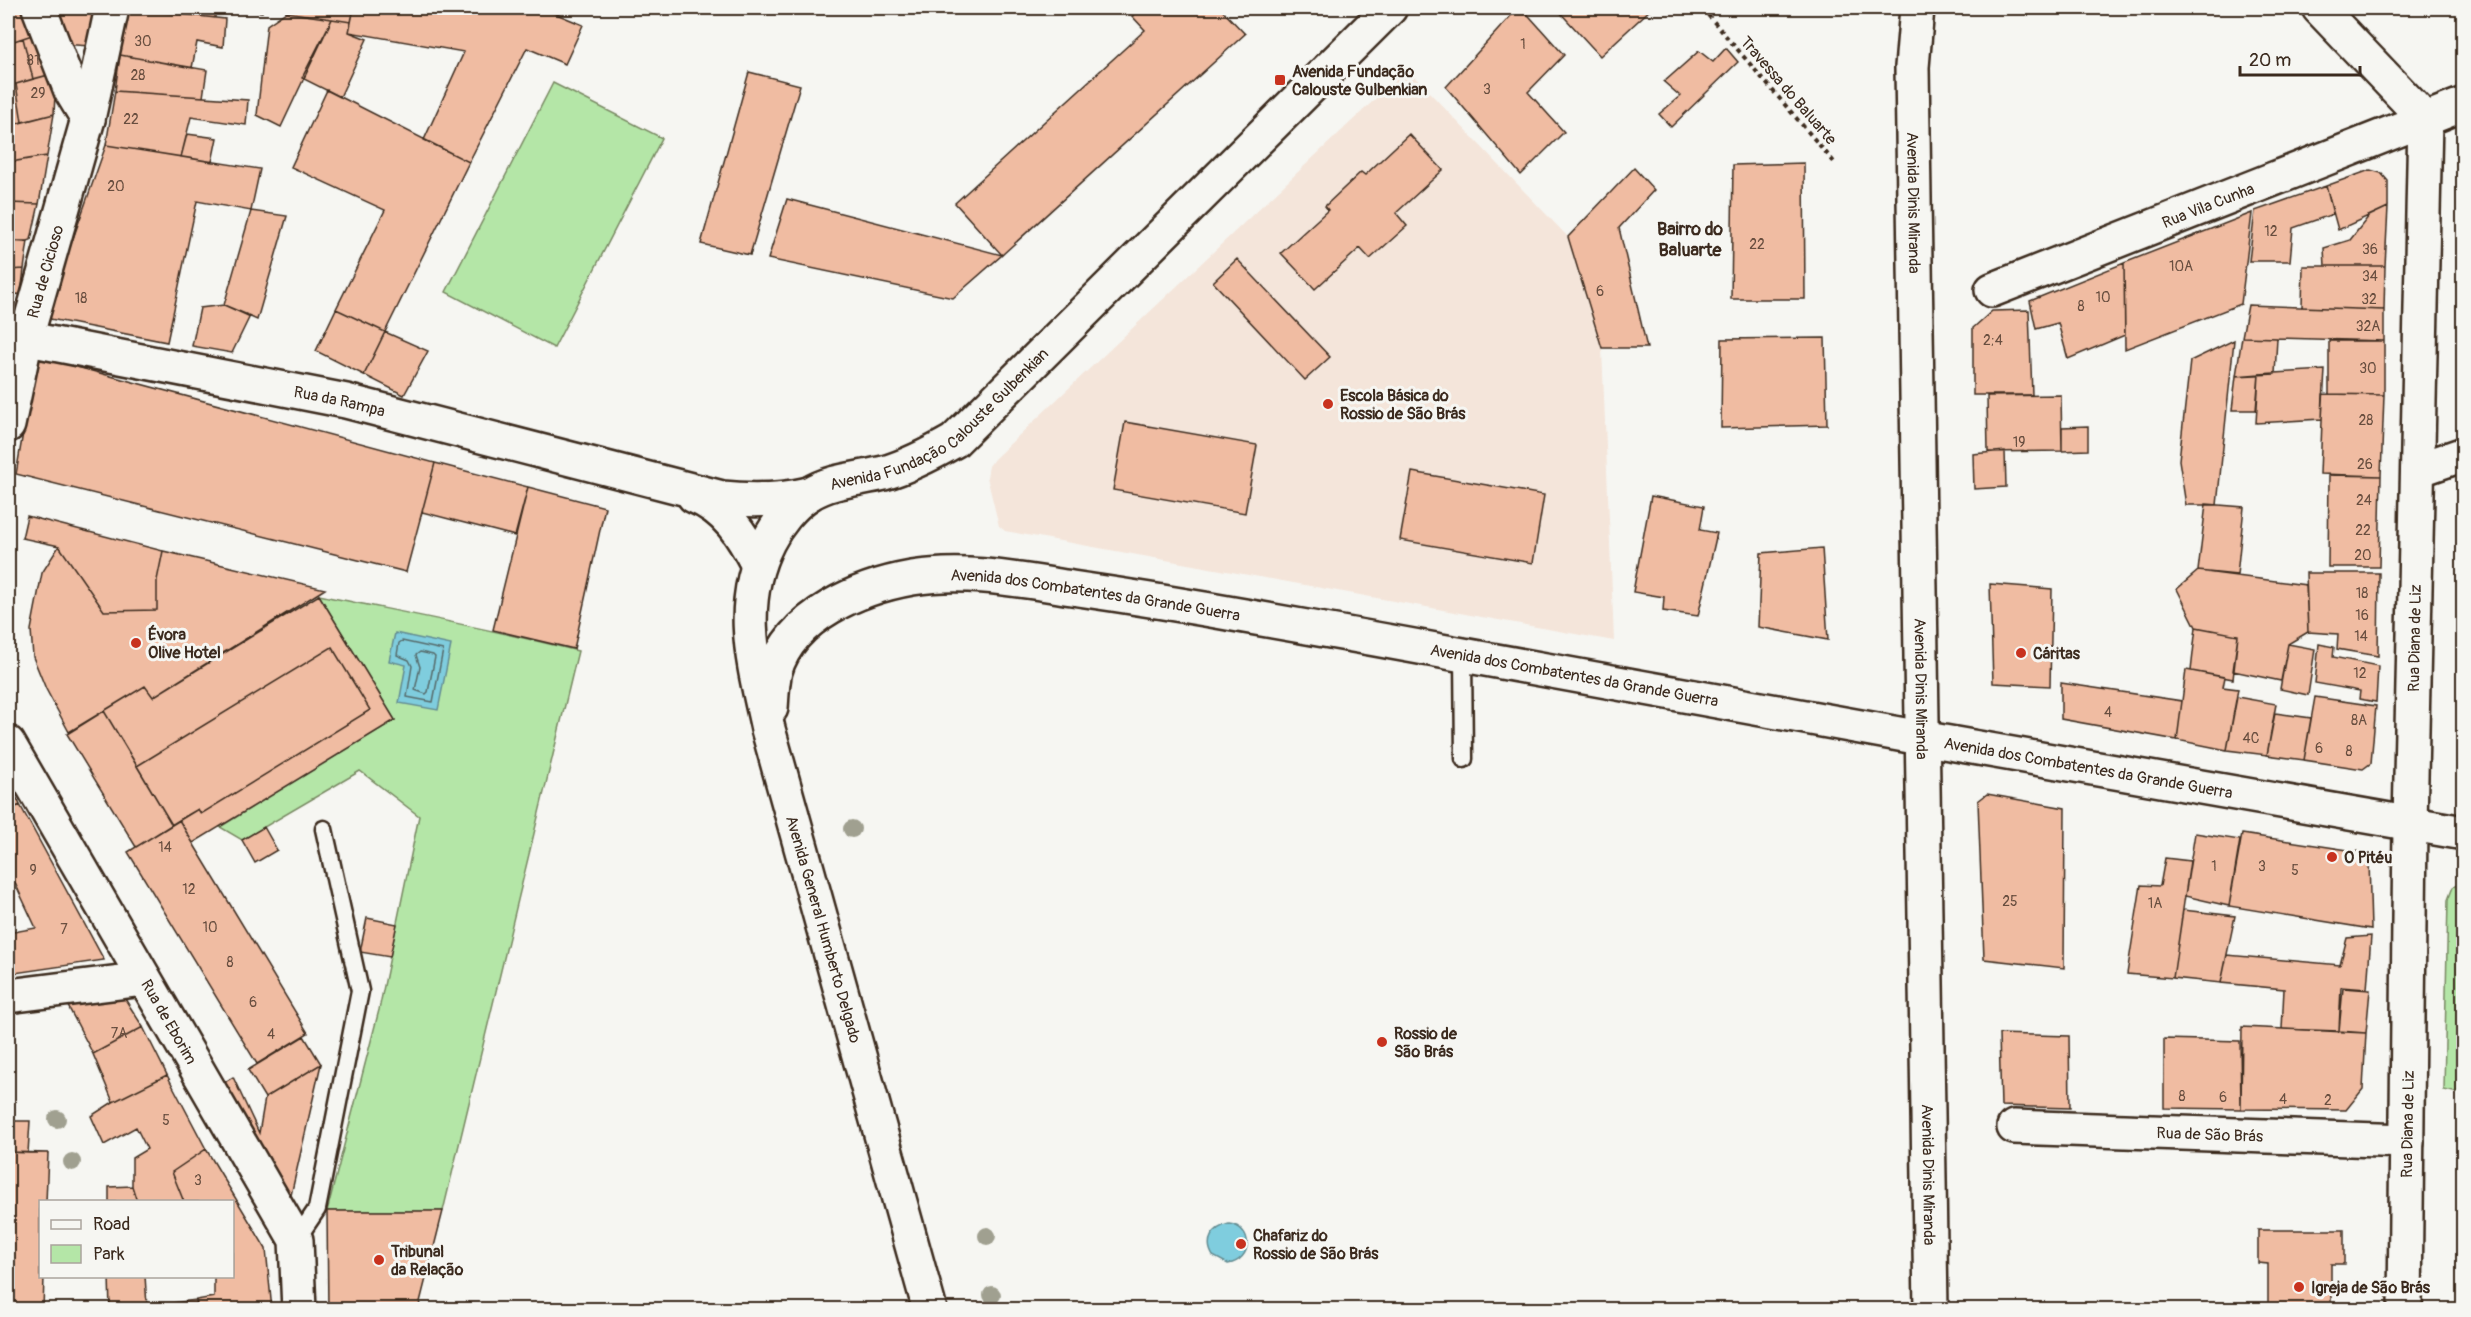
<svg xmlns="http://www.w3.org/2000/svg" width="2471" height="1317" font-family="Pangolin,sans-serif">
	<style>
		.built { fill: #f4e5da }
		.green { fill: #b4e6a7; stroke: #788862; stroke-width: 1.5 }
		.water { fill: #7fcdde; stroke: #648c91; stroke-width: 1.5 }
		.lines { fill: none; stroke-linecap: round; stroke-linejoin: round }
		.shore { stroke: #566b6b; stroke-width: 1.5 }
		.building { fill: #f0bca2; stroke: #3b2a1e; stroke-width: 1.5 }
		.lane-casing { stroke: #3b2a1e; stroke-width: 21 }
		.street-casing { stroke: #3b2a1e; stroke-width: 38 }
		.secondary-casing { stroke: #3b2a1e; stroke-width: 38 }
		.primary-casing { stroke: #3b2a1e; stroke-width: 38 }
		.path { stroke: #3b2a1e; stroke-width: 4; stroke-dasharray: 4.5 4.5; stroke-linecap: butt }
		.lane { stroke: #f6f6f2; stroke-width: 16 }
		.street { stroke: #f6f6f2; stroke-width: 33 }
		.secondary { stroke: #f6f6f2; stroke-width: 33 }
		.primary { stroke: #f6f6f2; stroke-width: 33 }
		.tree { fill: #a0a090 }
		.poi-dot { fill: #c8321e; stroke: #f6f6f2; stroke-width: 2 }
		.labels { text-anchor: middle; stroke-width: 6; stroke-linejoin: round; paint-order: stroke }
		.number-label { font-size: 14px; fill: #684e3f }
		.poi-label { font-size: 16px; font-weight: bold; fill: #3b2a1e; stroke: #f6f6f2; text-anchor: start }
		.street-label { font-size: 16px; fill: #3b2a1e; stroke: #f6f6f2 }
		.neighbourhood-label { font-size: 18px; font-weight: bold; fill: #3b2a1e; stroke: #f6f6f2 }
	</style>
	<rect width="100%" height="100%" fill="#f6f6f2"/>
	<filter id="ink" filterUnits="userSpaceOnUse"><feTurbulence type="fractalNoise" baseFrequency=".0167" numOctaves="2"/><feDisplacementMap in="SourceGraphic" scale="12" xChannelSelector="R" yChannelSelector="G"/><feConvolveMatrix kernelMatrix="1 2 1 2 8 2 1 2 1" color-interpolation-filters="sRGB"/></filter>
	<g filter="url(#ink)">
		<path class="built" d="M1407,69L1568,237L1602,348L1614,641L1005,531L999,526L987,477L989,466L994,459Z"/>
		<path class="green" d="M553,83L662,138L554,348L446,292Z
			M319,595C405,613 492,629 578,651L443,1211H327L379,1010L419,816L360,771L242,840L220,827L395,720Z
			M2461,883H2464L2463,1094L2444,1090L2448,900L2453,887Z"/>
		<path class="water" d="M395,633L451,645L438,710L399,703L406,665L389,661Z
			M1229,1224C1254,1227 1253,1260 1228,1264L1213,1256C1204,1241 1212,1228 1229,1224Z"/>
		<g class="lines">
			<path class="shore" d="M402,641L443,650L433,702L407,697L412,666L409,660L397,655L399,643Z
				M420,652L433,655L435,657L428,692L426,694L415,690L420,667L416,655Z"/>
		</g>
		<path class="building" d="M8,8H28L38,33L8,43Z
			M47,8H96L90,46L61,44Z
			M125,8L225,19L223,47L197,42L192,68L120,55Z
			M128,8H216L215,18Z
			M226,8H263L262,12Z
			M286,8H354L351,22L286,12Z
			M354,8H542L583,25L565,64L527,48L469,162L424,140L464,52L349,32Z
			M1142,8H1220L1245,34L1002,255L955,203L1145,30L1132,16Z
			M1518,8H1522L1564,55L1528,92L1564,132L1521,175L1446,87Z
			M1556,8H1652L1600,56Z
			M286,12L332,19L281,127L257,115L267,25Z
			M332,19L351,22L349,32L367,39L340,97L302,78Z
			M38,33L52,74L33,79L23,38Z
			M23,38L33,79L9,86L8,43Z
			M1726,48L1738,62L1671,127L1659,114L1680,96L1664,82L1699,51L1713,62Z
			M120,55L207,70L203,97L115,91Z
			M749,72L800,85L750,255L701,244Z
			M52,74L55,94L54,114L22,122L16,84Z
			M16,84L22,122L8,126V86Z
			M327,90L469,162L385,332L336,309L385,210L291,167Z
			M115,91L248,100L246,125L191,117L181,157L106,145Z
			M54,114L47,156L11,162L8,144V126Z
			M187,134L217,138L212,162L181,157Z
			M1409,134L1443,170L1396,213L1407,226L1370,259L1360,248L1315,289L1281,253L1328,210L1325,206L1361,172L1365,175Z
			M106,145L260,169L251,211L197,201L167,342L45,318Z
			M47,156L39,204L8,203L11,162Z
			M1804,163L1805,299H1731L1733,165Z
			M1634,168L1654,190L1619,228L1647,348H1602L1568,237Z
			M2370,170L2381,173L2388,181V207L2338,230L2326,186Z
			M2326,186L2333,214L2293,228L2290,261H2249L2255,211Z
			M787,199L1002,255L953,298L768,259Z
			M8,203L39,204L31,240L24,242L8,241Z
			M2388,207L2385,266H2325L2324,248L2350,240L2369,216Z
			M251,211L287,216L257,320L224,305Z
			M2252,213L2241,304L2125,349L2124,263Z
			M8,241H28L24,269L8,270Z
			M1237,259L1330,357L1305,380L1213,282Z
			M2124,263L2125,335L2068,359L2058,323L2036,329L2030,301Z
			M2303,266H2385L2384,310L2302,307Z
			M24,269L21,294L8,295V270Z
			M224,305L250,316L232,353L192,346L200,308Z
			M2248,305L2384,310V341L2242,337Z
			M336,309L385,332L364,375L316,351Z
			M2029,310L2032,395H1973V328L1992,311Z
			M385,332L428,351L404,395L364,375Z
			M2242,337L2277,338L2275,374L2236,376Z
			M1825,338L1827,425L1721,428L1722,339Z
			M2234,340L2217,505H2186L2179,460L2190,361Z
			M2329,341H2384V395L2329,394Z
			M36,356L435,463L406,572L16,474Z
			M2325,370L2322,419L2256,423L2259,374Z
			M2259,374L2256,410H2232L2236,376Z
			M2323,394L2384,395L2381,476L2320,474Z
			M2061,395L2062,451L1988,452L1987,396Z
			M1125,422L1257,445L1245,513L1113,490Z
			M2088,426V450L2062,451V427Z
			M2005,451L2006,487L1974,489L1973,454Z
			M435,463L528,487L515,536L422,512Z
			M1412,472L1544,495L1533,563L1400,540Z
			M2329,475L2381,476L2379,567H2328Z
			M528,487L605,507L574,649L493,630Z
			M1651,496L1704,506L1700,530L1717,533L1698,616L1663,611L1664,597L1633,592Z
			M2206,504L2244,507L2237,575L2198,571Z
			M27,516L163,551L157,580V610L104,611L59,546L22,538Z
			M59,546L104,611L157,610V580L163,551L325,589L153,697L145,686L69,732L46,689L33,657L31,630L42,573Z
			M1822,548L1828,640L1758,627L1761,553Z
			M2198,571L2306,585L2308,632L2288,644L2281,681L2233,671L2238,635L2196,627L2177,589Z
			M2306,573H2379L2378,656L2337,649L2338,634L2308,632Z
			M1990,584L2052,589L2050,686L1993,683Z
			M319,595L395,720L193,843L179,820L198,809L201,814L370,710L332,647L137,766L104,711L145,686L153,697Z
			M2196,627L2238,635L2233,679L2191,671Z
			M2288,644L2315,649L2308,695L2280,689Z
			M2319,644L2334,647L2333,657L2378,666L2376,702L2359,699L2360,691L2315,683Z
			M332,647L370,710L201,814L198,809L172,825L137,766Z
			M2186,670L2225,677L2223,687L2238,689L2227,750L2177,740Z
			M2061,683L2182,701L2177,740L2061,719Z
			M2237,697L2276,704L2267,755L2227,750Z
			M2315,697L2376,706L2371,763L2363,769L2304,760Z
			M104,711L172,825L136,847L67,734Z
			M2275,713L2311,718L2304,760L2267,755Z
			M8,780L20,805L8,811Z
			M1987,794L2065,808L2064,968L1984,959L1978,801Z
			M20,805L104,960L8,974V921L14,932L36,928L14,881L8,884V811Z
			M179,820L308,1033L257,1064L128,852Z
			M264,827L277,850L255,863L242,840Z
			M2195,833L2240,840L2229,906L2185,896Z
			M2242,834L2361,852L2369,861L2371,929L2229,906Z
			M2165,858L2190,861L2173,978L2127,974L2141,885L2160,886Z
			M2183,910L2235,916L2221,983L2173,978Z
			M367,918L397,924L390,957L360,952Z
			M2371,936L2367,989L2341,987L2339,1031L2282,1029L2284,989L2221,983L2227,955L2340,965L2347,938Z
			M2343,988L2370,990L2366,1033L2339,1031Z
			M125,999L143,1027L93,1054L68,1006Z
			M143,1027L167,1075L113,1102L93,1054Z
			M2242,1027L2366,1033L2363,1089L2346,1110L2241,1109Z
			M1999,1034L2069,1036L2070,1108L2001,1106Z
			M304,1036L321,1064L265,1098L248,1070Z
			M2164,1039L2240,1041L2241,1109L2164,1108Z
			M321,1064L289,1204L220,1085L233,1077L259,1133L265,1098Z
			M167,1075L206,1149L172,1172L184,1202H137L132,1186V1158L147,1149L136,1127L104,1145L91,1116L113,1102Z
			M8,1121H30L28,1153L8,1152Z
			M206,1149L266,1249L272,1310H198L196,1300L214,1297V1276H232V1202H184L172,1172Z
			M8,1152L48,1153L46,1202H40V1276H44L43,1310H8Z
			M132,1186L137,1202H109V1187Z
			M327,1211H443L418,1310H328Z
			M2258,1230H2344V1264H2331V1310H2268V1264L2258,1263Z
			M109,1276H145L147,1306L196,1300L198,1310H110Z"/>
		<g class="lines">
			<defs>
				<path id="lane" d="M1463,655L1464,759
					M296,1240L317,1209L360,991L324,829"/>
				<g id="street">
					<path d="M39,8L71,91L88,119"/>
					<path d="M2319,8L2425,119L2410,824L2405,1310"/>
					<path id="s1" d="M1992,290L2464,104"/>
					<path id="s2" d="M8,335L346,401L722,498C752,501 779,501 809,494"/>
					<path id="s3" d="M8,425L26,338L88,119L112,8"/>
					<path d="M2418,470L2464,454"/>
					<path d="M694,496C727,509 743,536 758,565"/>
					<path id="s4" d="M771,708C772,696 772,683 775,671C791,615 861,587 912,578C966,569 1019,580 1072,588C1134,597 1195,607 1256,618C1478,657 1700,697 1921,738"/>
					<path id="s5" d="M8,743L296,1240L299,1310"/>
					<path d="M8,996L144,979"/>
					<path id="s6" d="M2014,1127L2407,1141"/>
					<path id="s7" d="M930,1310L768,729C754,664 736,605 768,542C777,524 792,505 809,494C831,480 860,479 884,473C908,466 933,453 954,441L1390,8"/>
				</g>
				<g id="secondary">
					<path id="s8" d="M1921,738L2464,833"/>
				</g>
				<g id="primary">
					<path id="s9" d="M1917,8L1912,67L1931,1310"/>
				</g>
			</defs>
			<use href="#lane" class="lane-casing"/>
			<use href="#street" class="street-casing"/>
			<use href="#secondary" class="secondary-casing"/>
			<use href="#primary" class="primary-casing"/>
			<path class="path" d="M1702,8L1834,162"/>
			<use href="#lane" class="lane"/>
			<use href="#street" class="street"/>
			<use href="#secondary" class="secondary"/>
			<use href="#primary" class="primary"/>
		</g>
		<g class="tree">
			<circle cx="852" cy="829" r="9"/>
			<circle cx="57" cy="1119" r="9"/>
			<circle cx="72" cy="1162" r="9"/>
			<circle cx="987" cy="1236" r="9"/>
			<circle cx="992" cy="1295" r="9"/>
		</g>
	</g>
	<g class="poi-dot">
		<rect x="1274" y="74" width="12" height="12" rx="3"/>
		<circle cx="1328" cy="404" r="6"/>
		<circle cx="136" cy="643" r="6"/>
		<circle cx="2021" cy="653" r="6"/>
		<circle cx="2332" cy="857" r="6"/>
		<circle cx="1382" cy="1042" r="6"/>
		<circle cx="1241" cy="1244" r="6"/>
		<circle cx="379" cy="1260" r="6"/>
		<circle cx="2299" cy="1287" r="6"/>
	</g>
	<g class="labels">
		<g class="number-label">
			<text x="143" y="46">30</text>
			<text x="1523" y="49">1</text>
			<text x="33" y="65">31</text>
			<text x="138" y="80">28</text>
			<text x="1487" y="94">3</text>
			<text x="38" y="98">29</text>
			<text x="131" y="124">22</text>
			<text x="116" y="191">20</text>
			<text x="2271" y="236">12</text>
			<text x="1757" y="249">22</text>
			<text x="2370" y="254">36</text>
			<text x="2181" y="271">10A</text>
			<text x="2370" y="281">34</text>
			<text x="1600" y="296">6</text>
			<text x="2103" y="302">10</text>
			<text x="81" y="303">18</text>
			<text x="2369" y="304">32</text>
			<text x="2081" y="311">8</text>
			<text x="2368" y="331">32A</text>
			<text x="1993" y="345">2;4</text>
			<text x="2368" y="373">30</text>
			<text x="2366" y="425">28</text>
			<text x="2019" y="447">19</text>
			<text x="2365" y="469">26</text>
			<text x="2364" y="505">24</text>
			<text x="2363" y="535">22</text>
			<text x="2363" y="560">20</text>
			<text x="2362" y="598">18</text>
			<text x="2362" y="620">16</text>
			<text x="2361" y="641">14</text>
			<text x="2360" y="678">12</text>
			<text x="2108" y="717">4</text>
			<text x="2359" y="725">8A</text>
			<text x="2251" y="743">4C</text>
			<text x="2319" y="753">6</text>
			<text x="2349" y="756">8</text>
			<text x="165" y="852">14</text>
			<text x="2214" y="871">1</text>
			<text x="2262" y="871">3</text>
			<text x="33" y="875">9</text>
			<text x="2295" y="875">5</text>
			<text x="189" y="894">12</text>
			<text x="2010" y="906">25</text>
			<text x="2155" y="908">1A</text>
			<text x="210" y="932">10</text>
			<text x="64" y="934">7</text>
			<text x="230" y="967">8</text>
			<text x="253" y="1007">6</text>
			<text x="119" y="1038">7A</text>
			<text x="271" y="1039">4</text>
			<text x="2182" y="1101">8</text>
			<text x="2223" y="1102">6</text>
			<text x="2283" y="1104">4</text>
			<text x="2328" y="1105">2</text>
			<text x="166" y="1125">5</text>
			<text x="198" y="1185">3</text>
		</g>
		<g class="poi-label">
			<text x="1292" y="77">Avenida Fundação<tspan x="1292" dy="18">Calouste Gulbenkian</tspan></text>
			<text x="1340" y="401">Escola Básica do<tspan x="1340" dy="18">Rossio de São Brás</tspan></text>
			<text x="148" y="640">Évora<tspan x="148" dy="18">Olive Hotel</tspan></text>
			<text x="2033" y="659">Cáritas</text>
			<text x="2344" y="863">O Pitéu</text>
			<text x="1394" y="1039">Rossio de<tspan x="1394" dy="18">São Brás</tspan></text>
			<text x="1253" y="1241">Chafariz do<tspan x="1253" dy="18">Rossio de São Brás</tspan></text>
			<text x="391" y="1257">Tribunal<tspan x="391" dy="18">da Relação</tspan></text>
			<text x="2311" y="1293">Igreja de São Brás</text>
		</g>
		<g class="street-label">
			<text transform="translate(1789 90) rotate(49)" y="6">Travessa do Baluarte</text>
			<text dy="6" stroke="none"><textPath href="#s9" startOffset="195">Avenida Dinis Miranda</textPath></text>
			<text dy="6" stroke="none"><textPath href="#s1" startOffset="232">Rua Vila Cunha</textPath></text>
			<text dy="6" stroke="none"><textPath href="#s3" startOffset="158">Rua de Cicioso</textPath></text>
			<text dy="6" stroke="none"><textPath href="#s2" startOffset="338">Rua da Rampa</textPath></text>
			<text dy="6" stroke="none"><textPath href="#s7" startOffset="1012">Avenida Fundação Calouste Gulbenkian</textPath></text>
			<text dy="6" stroke="none"><textPath href="#s4" startOffset="396">Avenida dos Combatentes da Grande Guerra</textPath></text>
			<text transform="translate(2414 638) rotate(-89)" y="6">Rua Diana de Liz</text>
			<text dy="6" stroke="none"><textPath href="#s4" startOffset="882">Avenida dos Combatentes da Grande Guerra</textPath></text>
			<text dy="6" stroke="none"><textPath href="#s9" startOffset="681">Avenida Dinis Miranda</textPath></text>
			<text dy="6" stroke="none"><textPath href="#s8" startOffset="170">Avenida dos Combatentes da Grande Guerra</textPath></text>
			<text transform="translate(824 929) rotate(74)" y="6">Avenida General Humberto Delgado</text>
			<text dy="6" stroke="none"><textPath href="#s5" startOffset="322">Rua de Eborim</textPath></text>
			<text transform="translate(2407 1124) rotate(-89)" y="6">Rua Diana de Liz</text>
			<text dy="6" stroke="none"><textPath href="#s6" startOffset="196">Rua de São Brás</textPath></text>
			<text dy="6" stroke="none"><textPath href="#s9" startOffset="1167">Avenida Dinis Miranda</textPath></text>
		</g>
		<g class="neighbourhood-label">
			<text x="1690" y="235">Bairro do<tspan x="1690" dy="21">Baluarte</tspan></text>
		</g>
	</g>
	<rect width="2471" height="1317" fill="none" stroke="#f6f6f2" stroke-width="30"/>
	<rect x="15" y="15" width="2441" height="1287" fill="none" stroke="#3b2a1e" stroke-width="2" filter="url(#ink)"/>
	<rect x="39" y="1200" width="195" height="78" fill="#f6f6f2" stroke="#aba49d" stroke-width="1.5"/>
	<rect x="51" y="1220" width="30" height="9" fill="#f6f6f2" stroke="#aba49d" stroke-width="1.5"/>
	<text x="93" y="1230" font-size="18" fill="#3b2a1e">Road</text>
	<rect x="51" y="1245" width="30" height="18" fill="#b4e6a7" stroke="#aba49d" stroke-width="1.5"/>
	<text x="93" y="1260" font-size="18" fill="#3b2a1e">Park</text>
	<path d="M2240 66v9h120v-9" fill="none" stroke="#3b2a1e" stroke-width="3"/>
	<text x="2249" y="66" font-size="18" fill="#3b2a1e" stroke="#f6f6f2" stroke-width="4.5" paint-order="stroke">20 m</text>
</svg>
